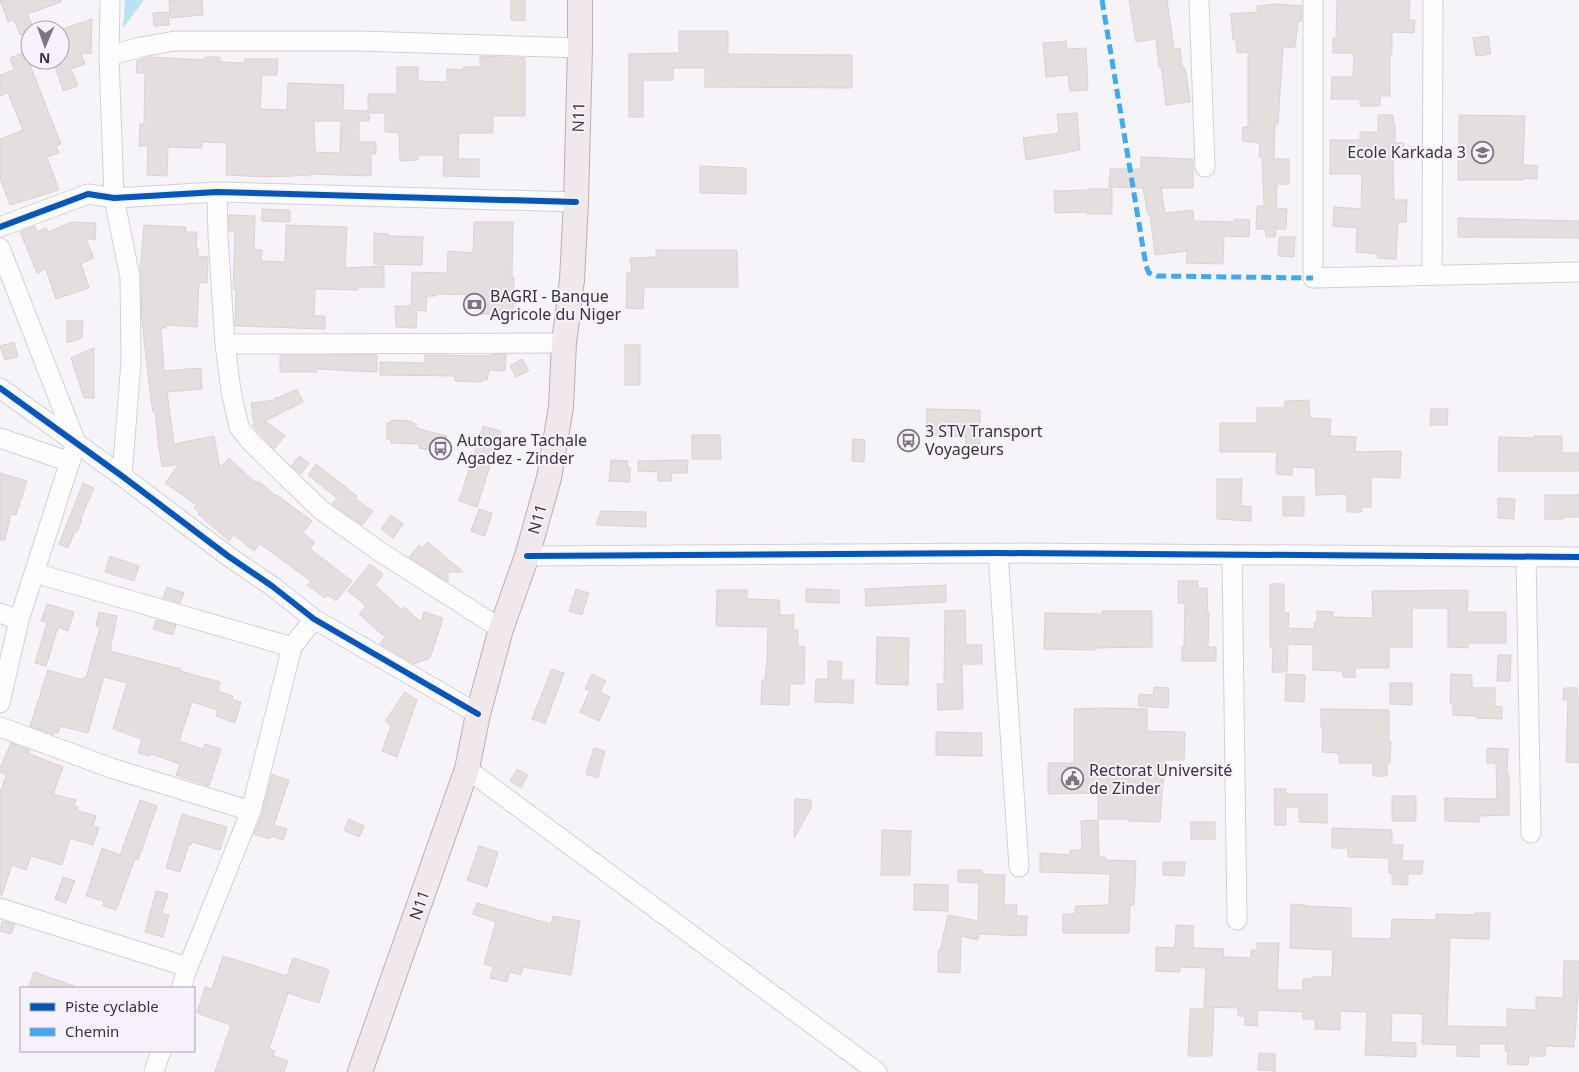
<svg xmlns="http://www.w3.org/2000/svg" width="1579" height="1072" font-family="'Noto Sans',sans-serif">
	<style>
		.water { fill: #b9e2f5 }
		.building { fill: #e4dede; stroke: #d9d2d2; fill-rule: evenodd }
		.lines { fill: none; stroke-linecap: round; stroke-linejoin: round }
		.minor-casing { stroke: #d4cfd7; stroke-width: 21 }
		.major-casing { stroke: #bcaeb4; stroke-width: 26 }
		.minor { stroke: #fefdfe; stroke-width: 19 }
		.major { stroke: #f0e8eb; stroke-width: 24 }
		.quiet { stroke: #3fa9f5; stroke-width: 5; stroke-dasharray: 10 5; stroke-linecap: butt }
		.cycleway-casing { stroke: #f7f1fc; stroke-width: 9 }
		.cycleway { stroke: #0057b8; stroke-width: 6 }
		.labels { text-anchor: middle; stroke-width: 4; stroke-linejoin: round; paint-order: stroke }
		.street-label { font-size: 16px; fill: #39333d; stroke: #f7f1fc }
		.poi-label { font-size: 16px; fill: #39333d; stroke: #f7f1fc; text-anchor: start }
	</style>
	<rect width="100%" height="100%" fill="#f7f4f9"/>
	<path class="water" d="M125,0H144L123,28Z"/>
	<path class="building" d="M0,0H61V2L30,13L28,15L34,30L20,35L14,20L8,22Z
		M169,0H202L203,15L170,18Z
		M511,0H525V21L511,20Z
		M1129,0H1167L1174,49L1180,48L1182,67H1184L1185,72L1186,71L1190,102L1166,105L1161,66L1159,67L1156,39L1136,42Z
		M1337,0H1410L1409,20H1415L1414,33L1392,32V54H1390V96H1380V106H1360V99H1331L1332,77H1353L1354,53H1333V38H1336Z
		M1276,4L1302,6V12L1301,22H1298L1295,47H1283L1278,124H1275L1274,159H1289V184H1277L1276,208L1287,209L1286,229H1276L1275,237H1266L1265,229H1256L1257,206H1264V204L1262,157H1259L1260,143L1242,141L1243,127H1248V52L1237,53L1236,40H1233L1231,14L1258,12L1257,6Z
		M168,12L169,25L154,26L153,13Z
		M92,19L91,54L81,53L85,64L71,69L78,86L63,91L53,60H60V30Z
		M679,31H728V54L852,55V88L705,87V68H673V80H643V117H629V54L679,53Z
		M1488,36L1491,54L1476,56L1473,38Z
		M1066,41L1067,49L1086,48L1088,90L1070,91L1068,75L1046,77L1043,43Z
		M25,52L61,144L56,146L59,153L47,157L59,190L10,205L0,178V139L23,130L8,93L0,96V75L14,70L10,58Z
		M480,56L525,58V116H493V133H459L458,159H479V177L443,176L444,155H418V160L400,161L399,133L385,132V113H369V121H359V142H376V154H371V176L310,174V176L295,175L294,176L266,177L226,175L227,143L202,142V148L168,147L167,176L147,175L148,146H139L140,124H144L145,73H136L137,60L141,61V59L150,57L205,60V57H220V62L245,63V59H278L277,75H262L260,109L287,110L288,83L344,85L343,110L368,111V94H397V67H418V81L447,82V69L463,70V67H480ZM314,121H341L340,153L315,152Z
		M1077,113L1080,150L1026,160L1023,138L1059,133L1057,114Z
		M1378,115H1393V123H1395V143H1404L1403,157H1393L1394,200H1407L1406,222H1398L1396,259L1377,258L1378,254L1356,252L1357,228L1333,226L1334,207L1361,209L1362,174H1330V140H1360V132H1378Z
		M1459,115L1525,116L1523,165L1537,166V179L1523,178V180H1458V158H1459Z
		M1141,157L1193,159V188H1161L1165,213L1193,210L1194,221L1234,222V219L1250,220L1249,237L1224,236L1223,264L1186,263L1187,251L1155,255L1150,214L1148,215L1143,188L1109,187L1110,169H1141Z
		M700,166L746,168V194L700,193Z
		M1087,189H1112V214H1087V212L1055,213L1054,191L1087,190Z
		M262,209L290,210V222L262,221Z
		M229,215L255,216L254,249L262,250L261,261L285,262L286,225L347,227L345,268L384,266V287H358V290L315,289L314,316H325V329L235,326L236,289H233L235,231H229Z
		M1458,218L1579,221V238L1458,237Z
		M72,222L96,223L95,240L86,239L94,258L81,264L89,288L56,299L46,269L37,273L20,232L35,226L37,232L46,228L48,232Z
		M474,222H513L512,278H514L513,314H479V295L436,294V296H427L426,311L417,310L416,328L396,327L395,306H411L412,272L447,273L448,251L473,253Z
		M144,225L186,227L185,232H197L196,249H198V256L208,257L207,283L199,282L197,327L166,325V328H161L164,371L201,368L202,389L167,392L174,444L214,436L220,468L229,458L256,483L258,481L276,496L277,495L312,521L303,533L315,542L310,549L352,581L336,601L328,595L325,598L307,585L311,581L260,544L254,551L234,535L229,541L198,514L199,512L194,508L197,505L165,483L179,464L162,467L157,435H158L155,412H153L150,391L142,321L140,271Z
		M374,233L389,234V236L423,237L422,265L374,264Z
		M1279,237H1295L1294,257L1278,256Z
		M656,250H737L738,287H644L643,309L626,308L627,273H632L630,258L656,257Z
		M67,321H83L82,338L67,343Z
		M14,342L18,357L5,360L0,346Z
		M625,345H640V385H625Z
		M94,348V398H84L71,358Z
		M491,354H506L505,371L489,370L487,380H481V382L455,381V376L380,375V362L425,363V355L491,356Z
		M280,355H377V372L317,369V372H280Z
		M522,359L529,371L516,377L510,366Z
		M297,389L303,402L265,421L285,436L274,449L253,426L254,424L251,403L275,400L274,398L280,397Z
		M1309,400L1310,418L1331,419L1330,436L1356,437L1355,452L1401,451L1400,478L1371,477V507H1362V512H1347V494L1316,495L1315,468L1292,467V475L1276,474L1277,452H1220V423H1257V408H1285V401Z
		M927,409L980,410V455H965L966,437L926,435Z
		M1431,409H1448L1447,425H1430Z
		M391,420L412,421V423L416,424V428H419V429L447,436L442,453L419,448L420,444L391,443V439H387V423H391Z
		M483,426L501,431L477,507L459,501Z
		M692,435H720L721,459H692Z
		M1534,436H1562V453H1579V471H1498L1499,437L1534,438Z
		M853,439L865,440L864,462L852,461Z
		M299,456L309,463L301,474L291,466Z
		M611,460L628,461L627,467H630V482L609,481Z
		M688,460L687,473H671L672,481H658V472L638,471V461Z
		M316,464L357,496L355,499L373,511L362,525L332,504L337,498L308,475Z
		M0,473L27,481L16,515L11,514L5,540H0Z
		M1217,479H1242L1241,506H1251V521L1217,519Z
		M83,483L94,488L81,518L82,519L77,532L75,531L68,548L59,544Z
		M1545,495H1579V517H1564V519H1545Z
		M1283,497H1304V516H1283Z
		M1498,498L1515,499L1514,519L1498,518Z
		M479,509L492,513L485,536L471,531Z
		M601,511L646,512V527L596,525Z
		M391,515L403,524L393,538L381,529Z
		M428,542L463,572H448V582L409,557L419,545L422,548Z
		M110,556L139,566L134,581L105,572Z
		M370,564L383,574L375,585L402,610L404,607L421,622L424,612L443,618L430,658L414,664L380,644L385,637L359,614L366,606L348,591Z
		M1178,581H1198V588H1207L1208,614H1209L1208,647H1216V661H1182V647H1184L1185,603H1178Z
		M1270,584H1284V613H1289L1288,628L1314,629V623H1317V611L1333,612V617L1373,618L1372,591L1468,590L1467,612H1506V643H1468V648L1448,647V608H1412V647H1389V668H1355V678L1343,677V671L1313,670V645L1288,644L1287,672H1272L1273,647H1270Z
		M946,585V602L866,606L865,589Z
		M167,587L184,593L180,603L163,598Z
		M576,589L589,593L582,615L569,611Z
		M806,589L839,590V603L806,602Z
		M717,590H747V599L779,600L780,615H794L793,630H798V646L805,647L804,684H790L789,705L761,704L762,680H765L766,666H767L768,627L716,626Z
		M47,604L74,612L68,631L58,627L46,666L35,663L47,623L41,621Z
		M965,610L966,645H982V664H962L963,709L938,710L937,684H944L945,611Z
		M1102,611H1152V647L1095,648V650L1044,649L1045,613L1102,614Z
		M99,612L117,616L110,651L181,669L180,671L220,682L218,691L233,696L232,699L241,702L235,723L216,716L218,710L192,702L179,741L203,749L205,744L221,749L209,786L176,775L180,764L151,754L150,756L138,753L142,739L113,729L127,683L104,677L88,733L60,726L58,733L54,732V735L30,726L48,670L83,680V678H86L100,627L96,626Z
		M156,620L176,625L173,635L153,629Z
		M877,637L909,638L908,685L876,684Z
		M1498,655H1511L1510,681H1497Z
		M828,661L842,662L841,680H854L853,703L815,702L816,679H828Z
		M552,669L564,673L545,724L532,719Z
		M592,674L606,681L600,692L610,697L599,721L580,712L590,690L585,689Z
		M1286,674L1305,675L1304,702L1285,701Z
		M1451,674L1472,675V688H1495V706L1502,707V719L1476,718V716L1453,715V704H1450Z
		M1390,683H1412V705L1390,704Z
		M1154,687L1169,688L1168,708L1138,706L1139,694L1153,695Z
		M1564,688H1577V697H1579V763L1566,762L1568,700H1563Z
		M405,692L417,700L397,757L382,751L391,726L385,721Z
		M1105,708L1147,709V731L1185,732L1184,760H1165L1160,822L1129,821V819H1098V793L1048,794V763H1074V709Z
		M1321,709L1389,710V742H1391L1390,763H1387V776H1373V763H1339V753L1322,752L1323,727H1321Z
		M936,732L982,733V756L936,755Z
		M11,743L29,750L28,753L63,767L53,794L76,800L74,806L78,807L77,810L96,816L93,826L99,828L93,845L70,838L62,865L31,856L26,870L12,865L2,895H0V793L6,775L0,772V768Z
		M594,748L605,751L598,778L586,774Z
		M1487,748L1508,749L1507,775H1509V815L1480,816L1479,822L1445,821V798L1497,799L1496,763H1487Z
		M517,769L528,775L521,788L510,781Z
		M272,775L289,780L274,825L287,829L283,840L271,836L270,839L254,834L262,814Z
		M1274,789H1286V794H1327V823L1299,822V807H1286V825H1275Z
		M1392,796H1416V821H1392Z
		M795,799L811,800V808L794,838Z
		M140,800L157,806L138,860L135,859L116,910L103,906L104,901L86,896L102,848L120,855Z
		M182,814L227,827L220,850L192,842L191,845L189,844L180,872L166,868Z
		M349,819L364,826L359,837L344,830Z
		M1098,820L1099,857H1105V860L1136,861L1134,905H1130L1129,933H1063V914H1075V906L1109,905L1110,874L1040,872V853L1070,855V850H1082L1081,821Z
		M1191,822H1215V839H1191Z
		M1332,828L1392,830V845H1403L1402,861H1423L1422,874H1408V885L1392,884V873H1389V858L1348,857V848H1332Z
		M882,830L911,831L910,875H881Z
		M479,846L498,852L487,887L467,880Z
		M1163,862H1185L1184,876L1163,875Z
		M958,870H982V874L1005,875L1004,905H1017L1016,916H1027L1026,936L979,934L978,940L961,936L960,973L938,972V951H940L948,915L978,921L979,883L958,882Z
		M63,877L75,881L66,903L55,899Z
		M914,884L948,885V911L914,910Z
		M156,891L168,894L162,913L169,915L163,937L145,932Z
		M477,903L551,924L553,916L580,921L571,975L523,967L521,975L510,972L507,982L490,978L493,967L484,964L496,922L473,914Z
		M1291,904L1305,905V906L1351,908V938L1391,939L1392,919L1436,920V914L1474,915V913H1490L1489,939L1450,938L1447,1026L1507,1027V1009L1536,1010V997L1563,998L1564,961H1579V993H1578L1575,1039H1574V1047L1546,1046L1545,1056H1529L1528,1065L1507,1064L1508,1051H1505L1506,1044H1479V1057L1457,1056V1045L1422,1044L1423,1014L1392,1013L1391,1042L1416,1043V1057L1365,1055L1367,1012L1340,1011V1030L1315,1029V1019H1303V1012L1258,1010L1257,1026L1245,1025V1016H1238V1008L1204,1007L1206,968L1180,967V972L1156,971V947L1175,948L1176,925L1193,926V948L1224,949L1223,957L1251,958V950H1257V943H1279L1277,990H1303V979H1312V977H1332L1333,950L1290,948Z
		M2,921L15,924L11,934L0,931Z
		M223,956L287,976L293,958L329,970L319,1003L288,993L269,1049L275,1051L273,1056L288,1061L284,1072H215L231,1025L197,1013L205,987L212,989Z
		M34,972L74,986V988H28Z
		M1190,1009H1214L1212,1056H1188Z
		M1259,1053L1275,1054V1071L1258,1070Z"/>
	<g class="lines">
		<defs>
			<path id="minor" d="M110,0L109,56L114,198L130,277L131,362L122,476
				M1199,0L1205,167
				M1313,0V278L1579,272
				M109,56L141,47L175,41H359L580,48
				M217,192L218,236L225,344L564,343
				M0,227L88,194L114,198L217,192L576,202
				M0,248L76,443L19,620L0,703
				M1432,275L1433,0
				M225,344L231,391L239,427L250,441L321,510L382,553L501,629
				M0,388L122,476L228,556L272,586L314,619L478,714
				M0,438L70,462
				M998,553L1019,867
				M527,556L998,553L1579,557
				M1232,556L1237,920
				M1526,557L1531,833
				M35,573L292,647
				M0,613L19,620
				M0,727L111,768L251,811
				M467,769L877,1072
				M0,908L188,967
				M181,988L188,967L251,811L292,647L314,619
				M154,1072L161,1051"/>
			<path id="major" d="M360,1072L467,769L478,714L501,629L527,556L549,478L561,407L564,343L572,280L576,202L580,48V0"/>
		</defs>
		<use href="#minor" class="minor-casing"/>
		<use href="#major" class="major-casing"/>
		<use href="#minor" class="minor"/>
		<use href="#major" class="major"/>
		<path class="quiet" d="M1102,0L1146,266L1149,273L1157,276L1313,278"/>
		<defs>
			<path id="cycleway" d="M0,227L88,194L114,198L217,192L576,202
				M0,388L122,476L228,556L272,586L314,619L478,714
				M527,556L998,553L1579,557"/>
		</defs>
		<use href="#cycleway" class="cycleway-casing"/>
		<use href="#cycleway" class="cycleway"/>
	</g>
	<defs>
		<symbol id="school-ring" viewBox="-11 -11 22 22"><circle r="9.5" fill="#f7f1fc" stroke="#7c777f" stroke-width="1.5"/><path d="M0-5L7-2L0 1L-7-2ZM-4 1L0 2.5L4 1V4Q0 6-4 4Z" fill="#7c777f"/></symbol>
		<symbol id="bank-ring" viewBox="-11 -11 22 22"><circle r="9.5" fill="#f7f1fc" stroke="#7c777f" stroke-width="1.5"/><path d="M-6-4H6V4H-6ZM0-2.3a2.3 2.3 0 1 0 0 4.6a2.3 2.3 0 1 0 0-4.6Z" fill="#7c777f"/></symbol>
		<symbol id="bus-ring" viewBox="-11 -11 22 22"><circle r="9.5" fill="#f7f1fc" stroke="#7c777f" stroke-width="1.5"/><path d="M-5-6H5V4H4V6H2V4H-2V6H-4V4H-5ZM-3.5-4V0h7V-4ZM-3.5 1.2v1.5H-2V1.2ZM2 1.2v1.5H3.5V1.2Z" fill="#7c777f"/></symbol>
		<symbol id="civic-ring" viewBox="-11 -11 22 22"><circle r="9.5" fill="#f7f1fc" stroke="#7c777f" stroke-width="1.5"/><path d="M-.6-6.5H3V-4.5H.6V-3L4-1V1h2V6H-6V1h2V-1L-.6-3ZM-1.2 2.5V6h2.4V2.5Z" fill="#7c777f"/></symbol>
	</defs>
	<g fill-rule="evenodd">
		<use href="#school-ring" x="1470" y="140" width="25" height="25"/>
		<use href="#bank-ring" x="462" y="292" width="25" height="25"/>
		<use href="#bus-ring" x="896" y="428" width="25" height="25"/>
		<use href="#bus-ring" x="428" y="436" width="25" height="25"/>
		<use href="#civic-ring" x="1060" y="766" width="25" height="25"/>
	</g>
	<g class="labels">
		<g class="street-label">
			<text transform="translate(578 117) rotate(-88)" y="6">N11</text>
			<text transform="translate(537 519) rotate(-74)" y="6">N11</text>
			<text transform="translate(419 905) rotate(-71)" y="6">N11</text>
		</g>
		<g class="poi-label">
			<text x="1466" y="158" text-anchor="end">Ecole Karkada 3</text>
			<text x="490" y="302">BAGRI - Banque<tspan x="490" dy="18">Agricole du Niger</tspan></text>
			<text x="925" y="437">3 STV Transport<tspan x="925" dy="18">Voyageurs</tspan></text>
			<text x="457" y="446">Autogare Tachale<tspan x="457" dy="18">Agadez - Zinder</tspan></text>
			<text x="1089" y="776">Rectorat Université<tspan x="1089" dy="18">de Zinder</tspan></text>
		</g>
	</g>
	<rect x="20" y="987" width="175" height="65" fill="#f7f1fc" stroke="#aba5b0"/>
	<rect x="30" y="1003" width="25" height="8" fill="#0057b8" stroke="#aba5b0"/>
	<text x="65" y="1012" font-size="15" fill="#39333d">Piste cyclable</text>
	<rect x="30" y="1028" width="25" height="8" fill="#3fa9f5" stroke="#aba5b0"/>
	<text x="65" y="1037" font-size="15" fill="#39333d">Chemin</text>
	<g transform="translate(45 45) rotate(182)"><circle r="24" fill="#f7f1fc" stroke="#aba5b0"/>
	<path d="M0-4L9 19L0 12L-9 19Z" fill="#7c777f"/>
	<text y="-8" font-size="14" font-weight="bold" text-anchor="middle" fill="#39333d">N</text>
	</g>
</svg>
